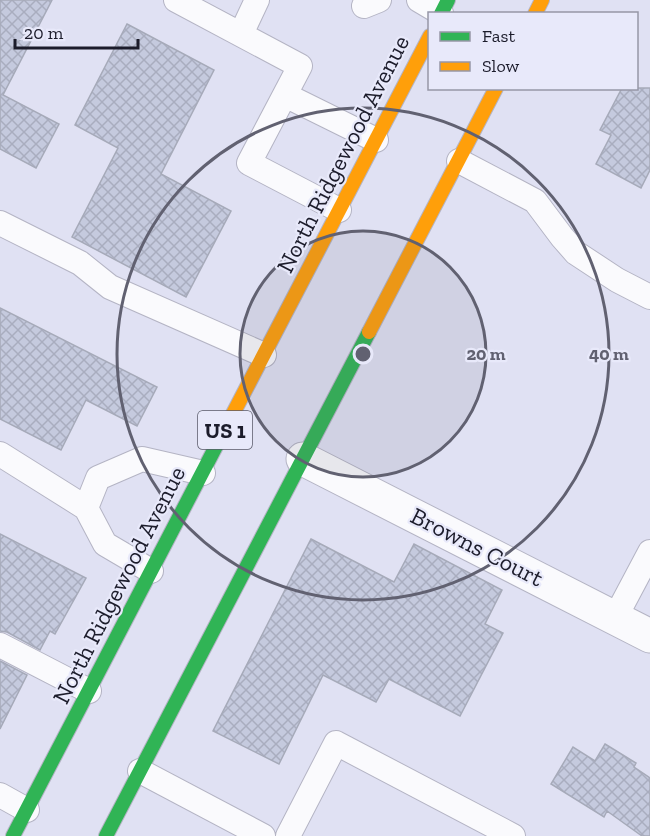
<svg xmlns="http://www.w3.org/2000/svg" width="650" height="836" font-family="'Zilla Slab',serif">
	<style>
		.building { fill: url(#building-cross-hatch); stroke: #a6aab9; stroke-width: 1.5 }
		.lines { fill: none; stroke-linecap: round; stroke-linejoin: round }
		.lane-casing { stroke: #b4b4c4; stroke-width: 26 }
		.street-casing { stroke: #b4b4c4; stroke-width: 35 }
		.fast-casing { stroke: #b4b4c4; stroke-width: 16 }
		.slow-casing { stroke: #b4b4c4; stroke-width: 16 }
		.lane { stroke: #fafafd; stroke-width: 24 }
		.street { stroke: #fafafd; stroke-width: 33 }
		.fast { stroke: #30b455; stroke-width: 14 }
		.slow { stroke: #ff9f0a; stroke-width: 14 }
		.ring { fill: none; stroke: #616171; stroke-width: 3 }
		.labels { text-anchor: middle; stroke-width: 4.5; stroke-linejoin: round; paint-order: stroke }
		.shield { fill: #e8e9fa; stroke: #595a69; stroke-width: 1.5 }
		.shield-label { font-size: 22px; font-weight: bold; fill: #1c1c2b }
		.street-label { font-size: 24px; fill: #1c1c2b; stroke: #e8e9fa }
		.centre { fill: #616171; stroke: #e8e9fa; stroke-width: 3 }
		.ring-label { font-size: 18px; text-anchor: middle; font-weight: bold; fill: #616171; stroke: #e8e9fa; stroke-width: 4.5; stroke-linejoin: round; paint-order: stroke }
	</style>
	<defs>
		<pattern id="building-cross-hatch" width="8" height="8" patternUnits="userSpaceOnUse" patternTransform="scale(1.5)"><rect width="8" height="8" fill="#c5cade"/><path d="M0 0l8 8M0 8l8-8" fill="none" stroke="#a9adbf"/></pattern>
	</defs>
	<rect width="100%" height="100%" fill="#e0e1f3"/>
	<path class="building" d="M0,0H52L3,95L59,124L36,168L0,149Z
		M127,24L214,70L161,174L231,211L186,297L72,237L118,148L75,125Z
		M622,88H650V170L641,188L596,164L611,135L600,130Z
		M0,308L157,387L137,426L86,400L61,450L0,419Z
		M0,534L86,578L55,634L50,631L40,650L7,632L0,631Z
		M311,539L394,582L414,544L502,590L485,624L503,633L460,716L389,679L376,702L323,675L279,764L213,731Z
		M0,661L27,675L0,729Z
		M605,744L636,763L634,767L650,778V836H642L607,811L604,817L551,784L573,747L595,761Z"/>
	<g class="lines">
		<defs>
			<path id="lane" d="M176,0L300,66L249,163L339,210
				M419,0L441,13
				M364,6L379,0
				M241,34L257,0
				M285,95L376,140
				M459,161L535,201L562,237L576,253L617,280L650,297
				M0,223L80,263L110,287L264,355
				M0,454L86,508L105,544L151,571
				M86,508L98,478L142,459L203,473
				M615,618L650,552
				M0,645L89,691
				M140,771L263,836
				M0,795L27,810
				M288,836L336,743L513,836"/>
			<path id="street" d="M303,459L650,636"/>
			<path id="fast" d="M441,14L448,0
				M13,836L225,429
				M106,836L369,332"/>
			<path id="slow" d="M535,14L542,0
				M369,332L496,88
				M225,429L430,36"/>
		</defs>
		<use href="#lane" class="lane-casing"/>
		<use href="#street" class="street-casing"/>
		<use href="#fast" class="fast-casing"/>
		<use href="#slow" class="slow-casing"/>
		<use href="#lane" class="lane"/>
		<use href="#street" class="street"/>
		<use href="#fast" class="fast"/>
		<use href="#slow" class="slow"/>
	</g>
	<circle cx="363" cy="354" r="123" fill="#616171" fill-opacity=".12"/>
	<g class="ring">
		<circle cx="363" cy="354" r="123"/>
		<circle cx="363" cy="354" r="246"/>
	</g>
	<g class="labels">
		<rect class="shield" x="198" y="411" width="54" height="38" rx="4.5"/>
		<g class="shield-label">
			<text x="225" y="438">US 1</text>
		</g>
		<g class="street-label">
			<text transform="translate(343 154) rotate(-63)" y="8">North Ridgewood Avenue</text>
			<text transform="translate(477 547) rotate(27)" y="8">Browns Court</text>
			<text transform="translate(119 585) rotate(-63)" y="8">North Ridgewood Avenue</text>
		</g>
	</g>
	<circle cx="363" cy="354" r="9" class="centre"/>
	<g class="ring-label">
		<text x="486" y="360">20 m</text>
		<text x="609" y="360">40 m</text>
	</g>
	<rect x="428" y="12" width="210" height="78" fill="#e8e9fa" stroke="#9697a7" stroke-width="1.5"/>
	<rect x="440" y="32" width="30" height="9" fill="#30b455" stroke="#9697a7" stroke-width="1.5"/>
	<text x="482" y="42" font-size="18" fill="#1c1c2b">Fast</text>
	<rect x="440" y="62" width="30" height="9" fill="#ff9f0a" stroke="#9697a7" stroke-width="1.5"/>
	<text x="482" y="72" font-size="18" fill="#1c1c2b">Slow</text>
	<path d="M15 39v9h123v-9" fill="none" stroke="#1c1c2b" stroke-width="3"/>
	<text x="24" y="39" font-size="18" fill="#1c1c2b" stroke="#e8e9fa" stroke-width="4.5" paint-order="stroke">20 m</text>
</svg>
